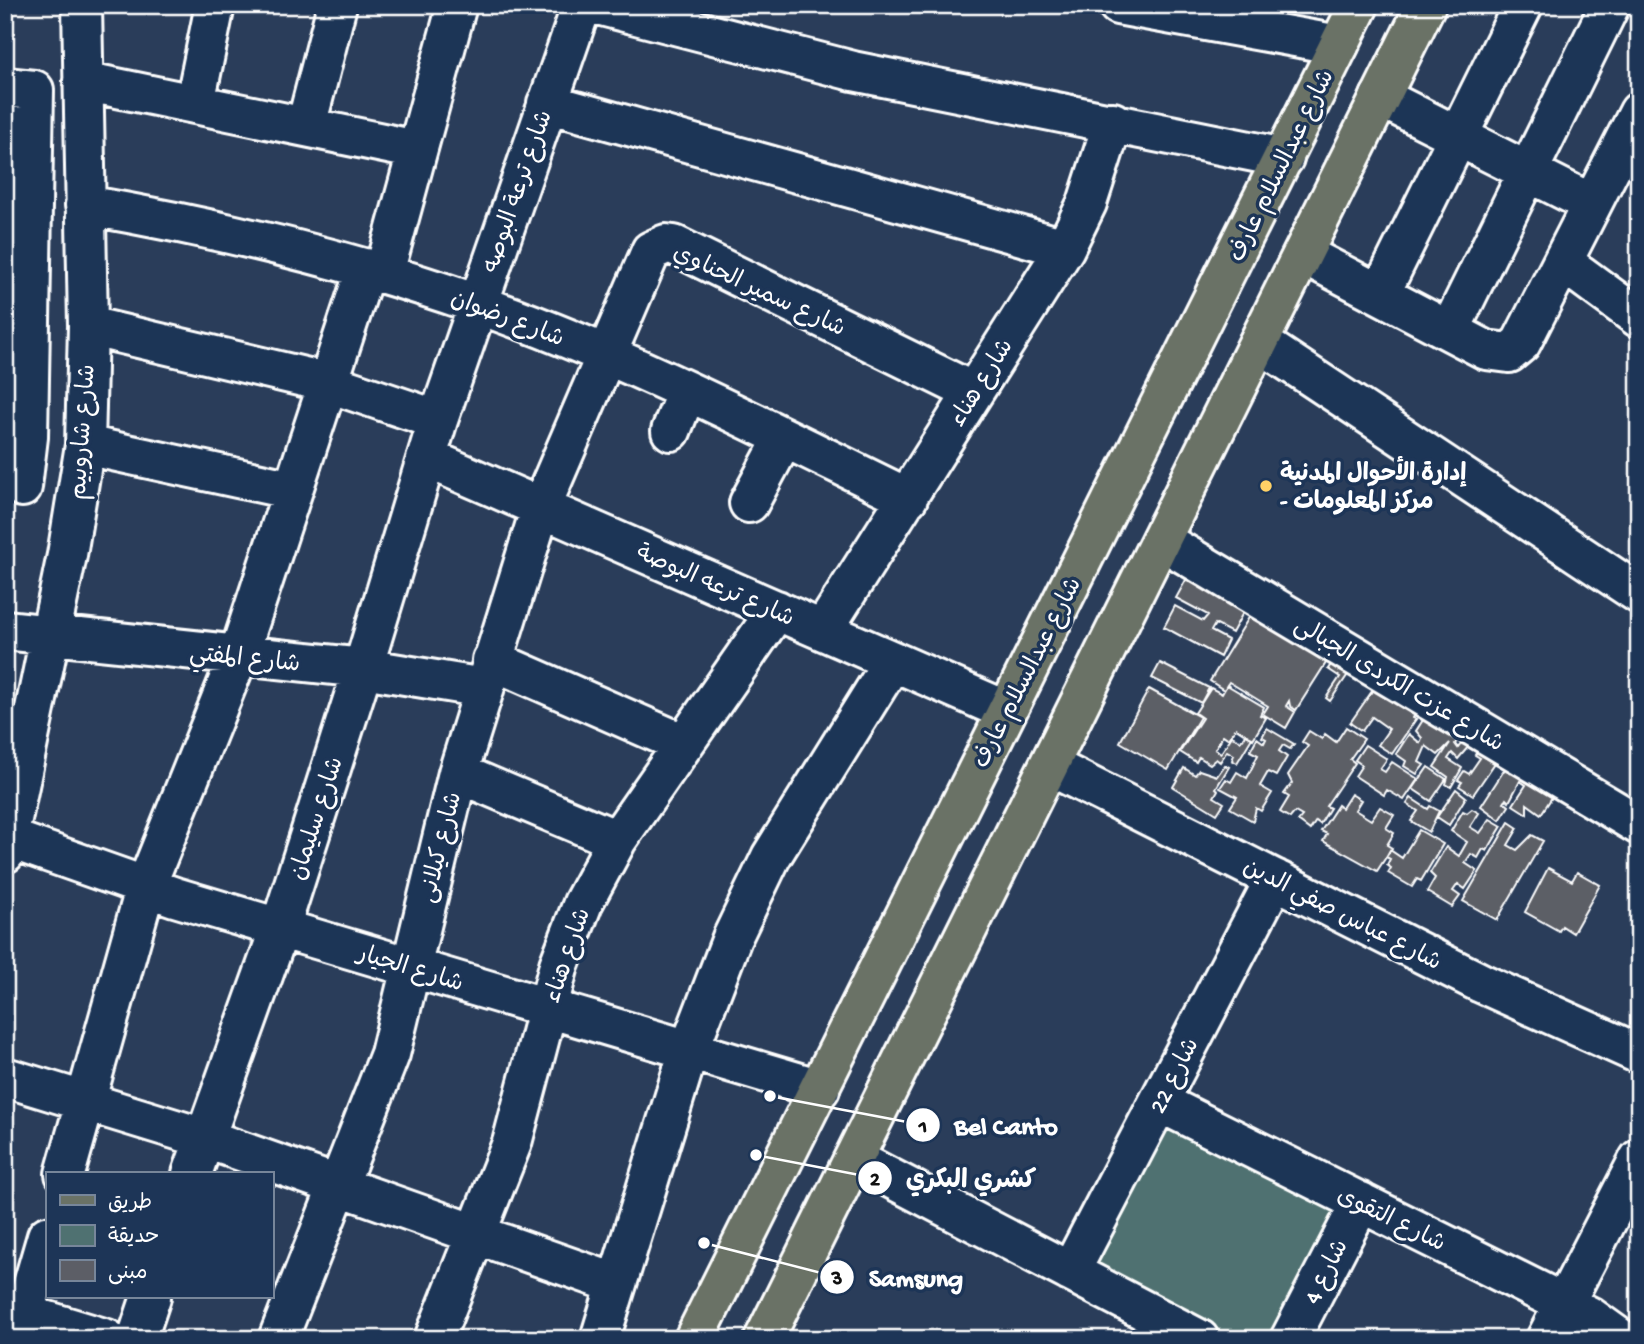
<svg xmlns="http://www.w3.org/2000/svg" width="1644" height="1344" font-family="'Gochi Hand','Playpen Sans Arabic',sans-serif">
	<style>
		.green { fill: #4f7171; stroke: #a7b8b8; stroke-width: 2 }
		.building { fill: #5c5e66; stroke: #fff; stroke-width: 2 }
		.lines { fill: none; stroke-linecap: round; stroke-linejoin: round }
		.minor-casing { stroke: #fff; stroke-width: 44 }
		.major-casing { stroke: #fff; stroke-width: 44 }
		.minor { stroke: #1d3557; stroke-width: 38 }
		.major { stroke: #6a7266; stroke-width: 38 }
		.poi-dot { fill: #ffd166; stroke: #1d3557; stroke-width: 2.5 }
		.labels { text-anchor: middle; stroke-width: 7; stroke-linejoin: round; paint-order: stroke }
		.street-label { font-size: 24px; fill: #fff; stroke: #1d3557 }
		.poi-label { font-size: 24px; font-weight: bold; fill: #fff; stroke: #1d3557; text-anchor: start }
		.leader { fill: none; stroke: #fff; stroke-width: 2.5 }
		.callout-dot { fill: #fff; stroke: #1d3557; stroke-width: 2.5 }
		.mark-label { font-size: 21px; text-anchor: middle; font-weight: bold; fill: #111 }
		.callout-label { font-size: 26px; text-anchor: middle; font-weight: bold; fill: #fff; stroke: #1d3557; stroke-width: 7; stroke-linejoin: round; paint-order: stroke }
	</style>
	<rect width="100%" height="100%" fill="#2a3d5a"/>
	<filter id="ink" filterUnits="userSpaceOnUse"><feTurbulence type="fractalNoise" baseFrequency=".0143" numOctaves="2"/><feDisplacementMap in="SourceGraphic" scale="14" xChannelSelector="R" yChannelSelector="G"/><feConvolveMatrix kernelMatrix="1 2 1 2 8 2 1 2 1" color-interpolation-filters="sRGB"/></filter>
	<g filter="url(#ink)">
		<path class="green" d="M1160,1105L1358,1203L1288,1339H1204L1073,1271Z"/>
		<path class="building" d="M17,102L16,129H5V103Z
			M20,312L17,359L5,358V313Z
			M5,377H10L6,424H5Z
			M1193,567L1251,598L1232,633L1215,624L1211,631L1228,640L1220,657L1164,627L1175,606L1203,621L1208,615L1176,598Z
			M1253,611L1331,655L1296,710L1290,706L1289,701L1286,706L1295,712L1286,728L1263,714L1268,706L1229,682L1224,690L1210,681Z
			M1340,651L1351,670L1330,701L1326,698L1340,677L1328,669Z
			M1160,663L1209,688L1201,703L1152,678Z
			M1377,684L1419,708L1413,718L1416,719L1392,754L1378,745L1389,729L1372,717L1362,731L1350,723Z
			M1227,685L1264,707L1260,715L1266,718L1253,739L1236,728L1229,739L1223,735L1215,749L1221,753L1232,736L1241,741L1246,735L1252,738L1237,763L1232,760L1234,755L1227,751L1220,762L1216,759L1210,764L1199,757L1196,762L1180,752L1202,718L1195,713L1211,688L1222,694Z
			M1149,689L1200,717L1168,770L1120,742Z
			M1418,715L1464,731L1455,744L1458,748L1463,741L1469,746L1458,759L1452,753L1448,759L1462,768L1451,787L1446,784L1448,777L1434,767L1450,743L1438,755L1426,746L1419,762L1424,765L1417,774L1404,766L1406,761L1396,754L1409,734L1420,743L1422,738L1416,731L1423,720Z
			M1346,727L1364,739L1350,759L1355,763L1326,806L1330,808L1320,824L1316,821L1310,830L1298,821L1302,816L1295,812L1290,818L1280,812L1289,797L1284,794L1292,783L1288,775L1308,746L1302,742L1309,731L1322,739L1325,734L1336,742Z
			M1267,728L1294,744L1290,749L1283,745L1279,751L1287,757L1276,776L1268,772L1260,786L1272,793L1261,811L1256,808L1253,821L1230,808L1237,797L1220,788L1226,779L1231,782L1237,772L1247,778L1258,755L1250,751L1257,738L1264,743L1266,739L1262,737Z
			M1483,742L1501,754L1473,795L1459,786L1462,782L1458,780L1464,771L1469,774L1480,758L1475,755Z
			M1365,745L1387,759L1380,769L1385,772L1392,762L1418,779L1404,800L1387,790L1384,795L1355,776L1362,765L1355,760Z
			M1514,755L1560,785L1541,814L1527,804V814L1513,805L1526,785L1520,781L1509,802L1506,799L1504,802L1509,806L1500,820L1481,806Z
			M1225,765L1229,767L1216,788L1218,790L1214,797L1224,803L1217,814L1173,787L1184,768L1195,775L1199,770L1217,776Z
			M1428,767L1446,779L1431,801L1413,789Z
			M1456,789L1466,797L1449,825L1437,817Z
			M1351,794L1361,800L1355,810L1371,820L1380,807L1394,815L1386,828L1394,833L1387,845L1392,848L1377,871L1323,841L1327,834L1321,831L1338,805L1342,808Z
			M1411,798L1428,809L1430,806L1439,811L1429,832L1411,821L1418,811L1407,804Z
			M1472,809L1479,813L1470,827L1480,833L1490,819L1502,826L1487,851L1483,849L1478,858L1471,854L1465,863L1477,871L1465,889L1458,884L1453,891L1460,896L1452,907L1427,892L1435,878L1430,873L1446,847L1459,856L1467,842L1451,831L1463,811L1467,813Z
			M1509,822L1518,828L1508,845L1517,850L1532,835L1543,841L1497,920L1463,901Z
			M1419,830L1443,844L1421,881L1417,879L1412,887L1388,873L1391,868L1387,865L1390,859L1386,857L1390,850L1402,858Z
			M1548,868L1572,881L1577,872L1600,885L1573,933L1562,926L1559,931L1525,912Z"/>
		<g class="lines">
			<defs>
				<path id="minor" d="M598,5L853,71L1284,158
					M1118,5L1339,45
					M83,81L417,150
					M5,87L34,90L28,437
					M1380,97L1592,204
					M195,103L215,5
					M547,103L1065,248
					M306,126L337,5
					M85,205C217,228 348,259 474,303C624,355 766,429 908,498
					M1303,254L1486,350L1509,353L1521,343L1639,112
					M1563,262L1639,318
					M384,273L457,5
					M1380,294L1523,5
					M88,326L329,383L438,420
					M1450,330L1610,5
					M1259,342L1639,594
					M671,431L687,391
					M5,435L28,437L22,487
					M85,445L293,490
					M427,458L1005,710
					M749,503L784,438
					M1161,540L1639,825
					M5,630L363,668L484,688
					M823,630L1065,248L1087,203L1113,122
					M492,660L684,744
					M1050,766L1481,983L1639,1054
					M458,773L617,840
					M5,837L175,897L820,1089
					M5,853L67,555L85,445L88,326L82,5
					M5,1077L204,1138L617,1284
					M1159,1102L1589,1316L1621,1339
					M854,1159L1199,1339
					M65,1174L146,886L238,657L366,268
					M192,1174L280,928L363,668L438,420L582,5
					M1070,1272L1275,879
					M5,1308L107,1339
					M17,1339L47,1236
					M137,1339L151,1297
					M278,1339L390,1054L458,773L541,507L651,251L666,244L674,245L973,392
					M434,1339L512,1143L559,965L583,903L617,840L777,610
					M600,1339L689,1050L732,938L771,857L893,661
					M1290,1339L1361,1202
					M1546,1339L1639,1159"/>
				<path id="major" d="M694,1339L1359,5
					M764,1339L1426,5"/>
			</defs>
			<use href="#minor" class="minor-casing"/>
			<use href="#major" class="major-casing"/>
			<use href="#minor" class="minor"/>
			<use href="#major" class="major"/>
		</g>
	</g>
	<circle class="poi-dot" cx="1266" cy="486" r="7"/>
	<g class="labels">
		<g class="street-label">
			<text transform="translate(1280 165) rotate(-64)" y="8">شارع عبدالسلام عارف</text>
			<text transform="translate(516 191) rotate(-71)" y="8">شارع ترعة البوصه</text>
			<text transform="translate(760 289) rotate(25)" y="8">شارع سمير الحناوي</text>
			<text transform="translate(508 317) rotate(21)" y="8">شارع رضوان</text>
			<text transform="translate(980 382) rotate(-58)" y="8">شارع هناء</text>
			<text transform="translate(81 432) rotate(-86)" y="8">شارع شاروبيم</text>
			<text transform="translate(716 584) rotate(24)" y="8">شارع ترعه البوصة</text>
			<text transform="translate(245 657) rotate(6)" y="8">شارع المفتي</text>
			<text transform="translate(1026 672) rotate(-63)" y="8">شارع عبدالسلام عارف</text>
			<text transform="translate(1400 683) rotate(31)" y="8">شارع عزت الكردى الجبالى</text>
			<text transform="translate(315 818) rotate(-72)" y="8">شارع سليمان</text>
			<text transform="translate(439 847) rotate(-76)" y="8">شارع كيلانى</text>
			<text transform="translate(1343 913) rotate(27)" y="8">شارع عباس صفي الدين</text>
			<text transform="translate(566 955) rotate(-71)" y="8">شارع هناء</text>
			<text transform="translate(411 967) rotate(17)" y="8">شارع الجيار</text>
			<text transform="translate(1173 1075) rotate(-63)" y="8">شارع 22</text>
			<text transform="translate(1392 1218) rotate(26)" y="8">شارع التقوى</text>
			<text transform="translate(1325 1271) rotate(-63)" y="8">شارع 4</text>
		</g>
		<g class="poi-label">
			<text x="1280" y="480">إدارة الأحوال المدنية<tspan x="1280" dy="28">- مركز المعلومات</tspan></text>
		</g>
	</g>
	<path class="leader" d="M770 1096L923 1125M756 1155L875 1178M704 1243L837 1277"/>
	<g class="callout-dot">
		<circle cx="770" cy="1096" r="7"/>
		<circle cx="756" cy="1155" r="7"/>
		<circle cx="704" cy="1243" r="7"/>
		<circle cx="923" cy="1125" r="18"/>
		<circle cx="875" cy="1178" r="18"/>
		<circle cx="837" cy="1277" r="18"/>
	</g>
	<g class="mark-label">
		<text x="923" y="1132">1</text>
		<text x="875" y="1185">2</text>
		<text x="837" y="1284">3</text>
	</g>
	<g class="callout-label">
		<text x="1006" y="1134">Bel Canto</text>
		<text x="971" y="1187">كشري البكري</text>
		<text x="916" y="1286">Samsung</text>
	</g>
	<rect width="1644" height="1344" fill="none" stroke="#1d3557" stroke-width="28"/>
	<rect x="14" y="14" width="1616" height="1316" fill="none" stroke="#fff" stroke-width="2.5" filter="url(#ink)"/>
	<rect x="46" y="1172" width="228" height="126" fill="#1d3557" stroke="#77869a" stroke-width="2"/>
	<rect x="60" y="1195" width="35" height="10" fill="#6a7266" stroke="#77869a" stroke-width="2"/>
	<text x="108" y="1208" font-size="21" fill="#ffffff">طريق</text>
	<rect x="60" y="1225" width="35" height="21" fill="#4f7171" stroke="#77869a" stroke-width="2"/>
	<text x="108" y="1242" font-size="21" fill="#ffffff">حديقة</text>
	<rect x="60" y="1260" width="35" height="21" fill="#5c5e66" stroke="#77869a" stroke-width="2"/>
	<text x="108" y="1278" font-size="21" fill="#ffffff">مبنى</text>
</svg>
